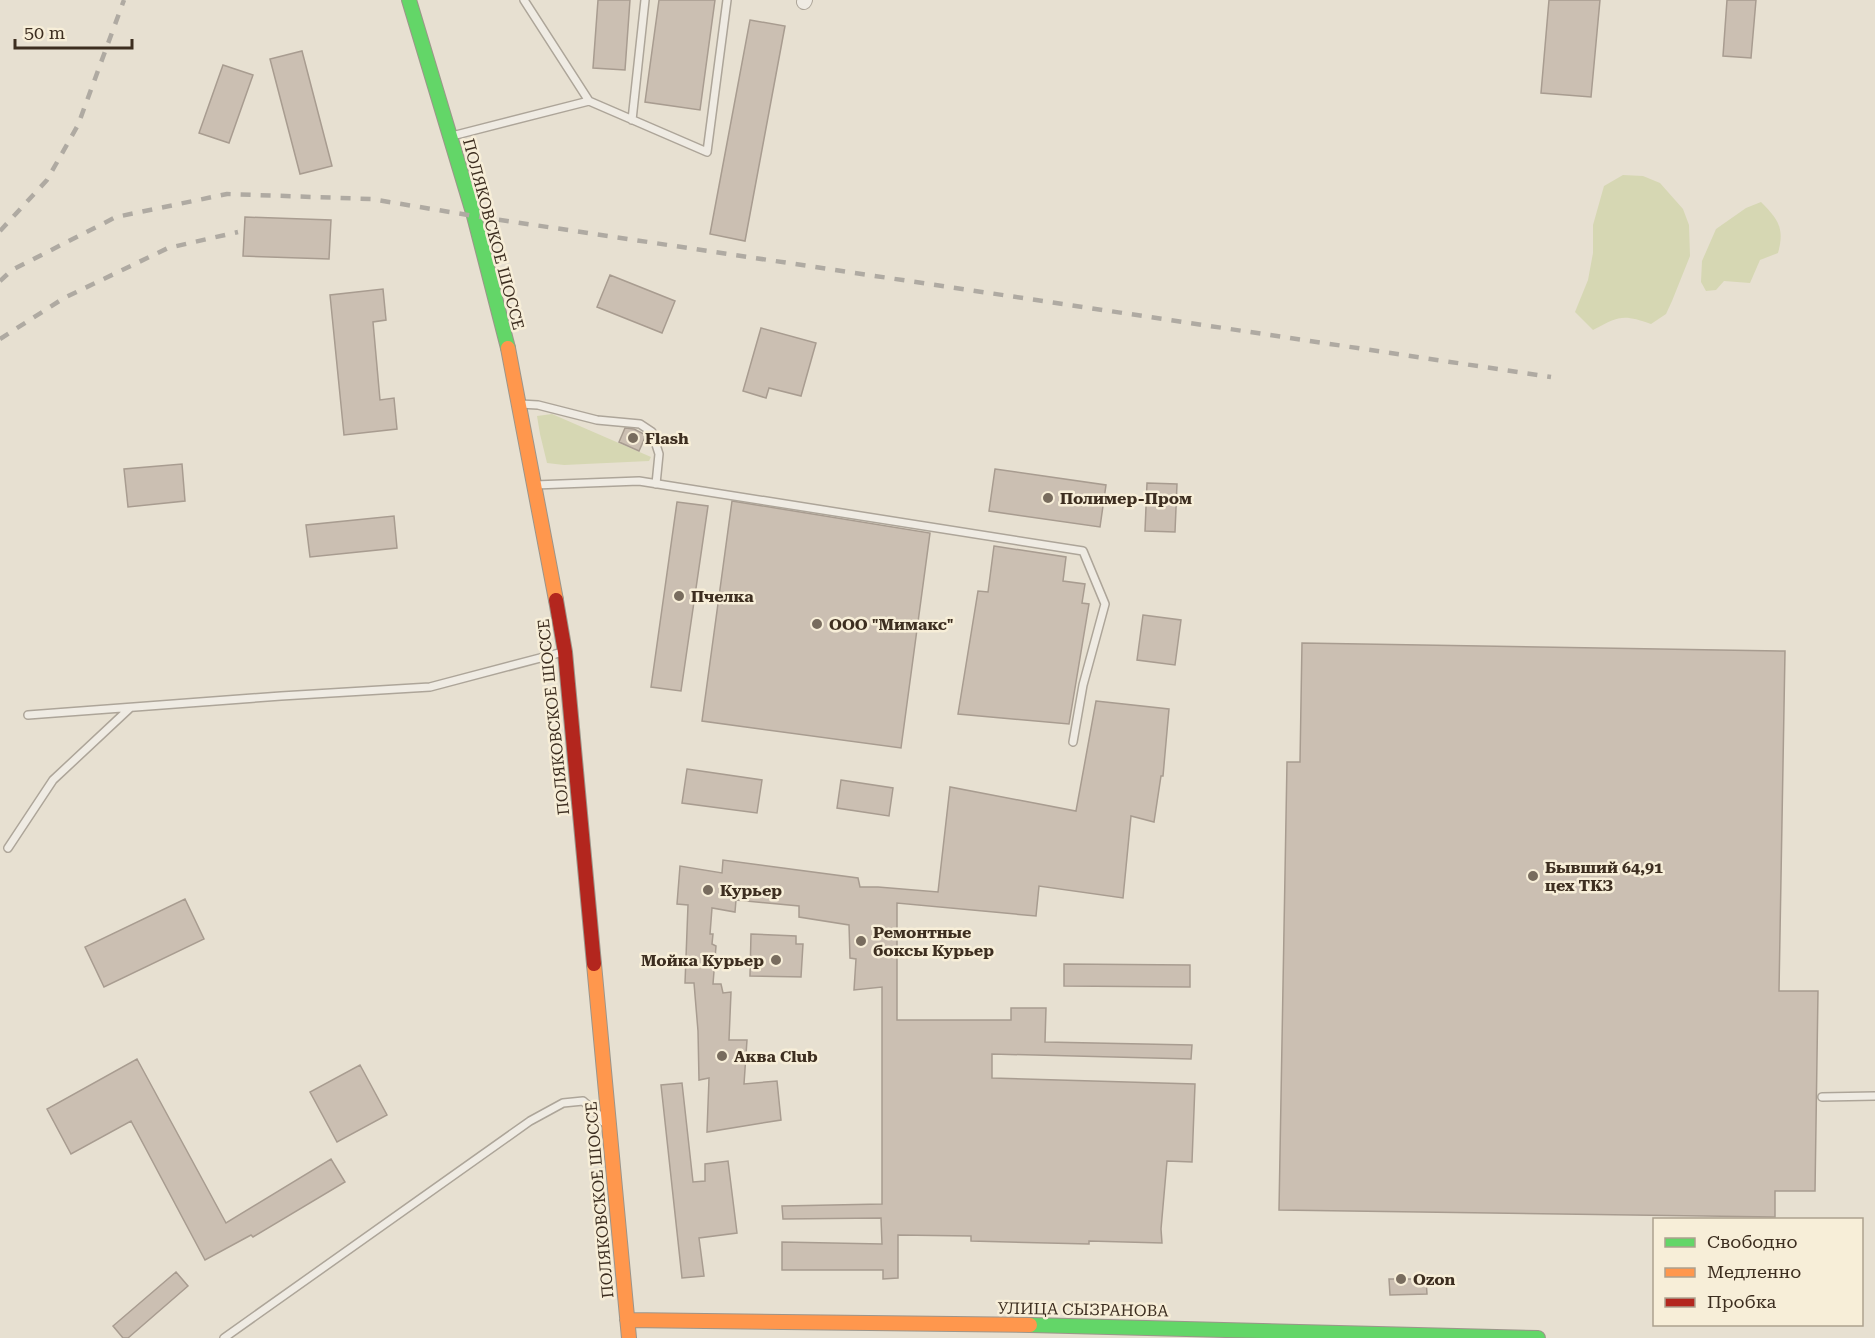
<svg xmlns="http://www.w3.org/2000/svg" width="1875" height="1338" font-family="'Roboto Serif',serif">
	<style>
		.green { fill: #d6d7b3 }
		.building { fill: #cbbfb2; stroke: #a89c90; stroke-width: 1.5 }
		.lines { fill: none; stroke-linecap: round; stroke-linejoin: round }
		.lane-casing { stroke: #ada599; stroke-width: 10 }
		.street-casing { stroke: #ada599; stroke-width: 16 }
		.fast-casing { stroke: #9c958a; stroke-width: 16 }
		.slow-casing { stroke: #9c958a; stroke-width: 16 }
		.jam-casing { stroke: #9c958a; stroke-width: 16 }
		.lane { stroke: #efebe3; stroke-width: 7 }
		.street { stroke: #efebe3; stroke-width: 14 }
		.fast { stroke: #63d668; stroke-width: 14 }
		.slow { stroke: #ff974d; stroke-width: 14 }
		.jam { stroke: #b3261e; stroke-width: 14 }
		.rail { stroke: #afaaa2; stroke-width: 4.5; stroke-dasharray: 10 10; stroke-linecap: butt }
		.poi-dot { fill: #786c5e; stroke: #f7eed8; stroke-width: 2 }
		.labels { text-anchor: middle; stroke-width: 5; stroke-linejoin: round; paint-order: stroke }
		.street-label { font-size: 16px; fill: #3d2e20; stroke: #f7eed8 }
		.poi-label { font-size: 16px; font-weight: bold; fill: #3d2e20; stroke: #f7eed8; text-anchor: start }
	</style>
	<rect width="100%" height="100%" fill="#e7e0d1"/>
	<path class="green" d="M1623,175L1643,176L1660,183L1683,209L1689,225L1690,256L1672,301L1666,314L1651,324C1623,314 1619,316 1593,330L1575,312L1588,280L1593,253V225L1604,186Z
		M1761,202C1778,219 1785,228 1778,253L1760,260L1750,283L1724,281L1716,290L1706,291L1701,282L1702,261L1716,229L1746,208Z
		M552,414L651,457L649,461L564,465L547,463L540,434L537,416Z"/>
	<path class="building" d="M598,0H630L625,70L593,68Z
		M659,0H715L700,110L645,102Z
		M1549,0H1600L1591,97L1541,93Z
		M1727,0H1756L1751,58L1723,56Z
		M750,20L785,26L745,241L710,234Z
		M302,51L332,166L300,174L270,59Z
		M223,65L253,75L229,143L199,133Z
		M245,217L331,220L329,259L243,256Z
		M610,275L675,301L662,333L597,307Z
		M383,289L386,320L373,322L380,400L394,398L397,429L344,435L330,295Z
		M761,328L816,343L801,396L769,388L766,398L743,391Z
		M625,428L634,429L646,435L639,451L619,442Z
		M182,464L185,501L128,507L124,469Z
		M995,469L1106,485L1100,527L989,511Z
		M1147,483L1177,484L1175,532L1145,531Z
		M732,501L930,533L901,748L702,721Z
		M677,502L708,506L681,691L651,687Z
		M394,516L397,548L310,557L306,525Z
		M994,546L1066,557L1063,581L1085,584L1082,603L1089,604L1069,724L958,714L978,591L988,592Z
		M1143,615L1181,620L1175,665L1137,660Z
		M1302,643L1785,651L1779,991H1818L1815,1191H1775V1217L1279,1210L1287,762H1300Z
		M1096,701L1169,709L1163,776H1161L1154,822L1131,816L1123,898L1039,886L1036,916L897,903V1020H1011V1008H1046L1045,1042L1192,1045L1191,1059L992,1054V1078L1195,1084L1192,1162L1167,1161L1161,1229L1162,1243L1089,1241V1244L971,1241V1236L898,1235V1278L883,1279V1270H782V1242L882,1244L881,1218L783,1219L782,1206L882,1204V987L854,990L856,959L850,958L849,925L799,917V906L736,900L735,912L712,908L710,934H713L712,944L716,946L713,984H721L723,993L731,992L729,1040H747L744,1084L777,1081L781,1120L707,1132L709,1078L699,1080L698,1031L694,983H685L688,905L677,904L680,866L722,873L723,860L858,878L860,887H878L938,892L950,787L1076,811Z
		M687,769L762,780L757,813L682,803Z
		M841,780L893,788L889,816L837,808Z
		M185,899L204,939L104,987L85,947Z
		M751,934L796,936V944H803L801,977L750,976Z
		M1064,964L1190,965V987L1064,986Z
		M137,1059L226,1223L331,1159L345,1182L253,1237L251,1235L205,1260L131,1121L71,1154L47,1109Z
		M360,1065L387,1115L337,1142L310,1092Z
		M682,1083L693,1182L705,1181V1164L728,1161L737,1233L699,1238L704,1276L682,1278L661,1085Z
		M176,1272L188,1286L128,1338H123L113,1326Z
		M1389,1279H1426L1427,1294L1390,1295Z"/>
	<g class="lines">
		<defs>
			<path id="lane" d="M524,0L589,101
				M632,120L645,0
				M452,136L589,101L707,152L727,0
				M520,404L538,405L597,420L640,424L652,432L659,454L656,484
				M535,485L639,481L1083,551L1105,604L1083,685L1073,742
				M28,715L281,696L430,687L563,652
				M8,848L53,780L130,708
				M1822,1097L1875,1096
				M224,1338L530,1121L563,1103L583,1101L598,1114L603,1122"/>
			<path id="street" d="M804,2L805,0"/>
			<path id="fast" d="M409,0L474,216L508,348
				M1030,1325L1538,1338"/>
			<path id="slow" d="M508,348L556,600
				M594,964L629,1338
				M627,1320L1030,1325"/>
			<path id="jam" d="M556,600L565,652L594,964"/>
		</defs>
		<use href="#lane" class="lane-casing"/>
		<use href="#street" class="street-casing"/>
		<use href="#fast" class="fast-casing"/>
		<use href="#slow" class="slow-casing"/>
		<use href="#jam" class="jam-casing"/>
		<use href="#lane" class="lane"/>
		<use href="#street" class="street"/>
		<use href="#fast" class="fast"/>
		<use href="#slow" class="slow"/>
		<use href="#jam" class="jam"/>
		<path class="rail" d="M0,231L47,180L78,125L124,0
			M0,281L12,270L116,217L227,194L371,199L474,216L1551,377
			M0,339L64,298L168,248L238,232"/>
	</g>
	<g class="poi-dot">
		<circle cx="633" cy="438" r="6"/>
		<circle cx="1048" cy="498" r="6"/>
		<circle cx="679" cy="596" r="6"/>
		<circle cx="817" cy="624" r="6"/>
		<circle cx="1533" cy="876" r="6"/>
		<circle cx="708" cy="890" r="6"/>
		<circle cx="861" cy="941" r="6"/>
		<circle cx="776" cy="960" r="6"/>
		<circle cx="722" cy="1056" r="6"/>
		<circle cx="1401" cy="1279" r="6"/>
	</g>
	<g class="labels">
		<g class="street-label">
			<text transform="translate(494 234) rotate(75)" y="6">ПОЛЯКОВСКОЕ ШОССЕ</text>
			<text transform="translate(553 717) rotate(-96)" y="6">ПОЛЯКОВСКОЕ ШОССЕ</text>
			<text transform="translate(599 1200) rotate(-95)" y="6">ПОЛЯКОВСКОЕ ШОССЕ</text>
			<text transform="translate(1083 1309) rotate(1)" y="6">УЛИЦА СЫЗРАНОВА</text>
		</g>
		<g class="poi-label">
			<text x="645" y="444">Flash</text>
			<text x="1060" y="504">Полимер-Пром</text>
			<text x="691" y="602">Пчелка</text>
			<text x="829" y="630">ООО "Мимакс"</text>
			<text x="1545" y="873">Бывший 64,91<tspan x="1545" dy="18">цех ТКЗ</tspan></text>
			<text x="720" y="896">Курьер</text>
			<text x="873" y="938">Ремонтные<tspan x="873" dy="18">боксы Курьер</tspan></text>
			<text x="764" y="966" text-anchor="end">Мойка Курьер</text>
			<text x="734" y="1062">Аква Club</text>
			<text x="1413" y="1285">Ozon</text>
		</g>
	</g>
	<rect x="1653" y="1218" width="210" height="108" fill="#f7eed8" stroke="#ada18e" stroke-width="1.5"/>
	<rect x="1665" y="1238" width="30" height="9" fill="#63d668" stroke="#ada18e" stroke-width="1.5"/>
	<text x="1707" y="1248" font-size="18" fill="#3d2e20">Свободно</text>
	<rect x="1665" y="1268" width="30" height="9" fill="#ff974d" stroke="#ada18e" stroke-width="1.5"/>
	<text x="1707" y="1278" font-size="18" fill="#3d2e20">Медленно</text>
	<rect x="1665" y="1298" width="30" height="9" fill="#b3261e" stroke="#ada18e" stroke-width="1.5"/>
	<text x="1707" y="1308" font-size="18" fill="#3d2e20">Пробка</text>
	<path d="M15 39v9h117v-9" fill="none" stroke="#3d2e20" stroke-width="3"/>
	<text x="24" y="39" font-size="18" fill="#3d2e20" stroke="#f7eed8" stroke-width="4.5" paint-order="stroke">50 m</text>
</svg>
